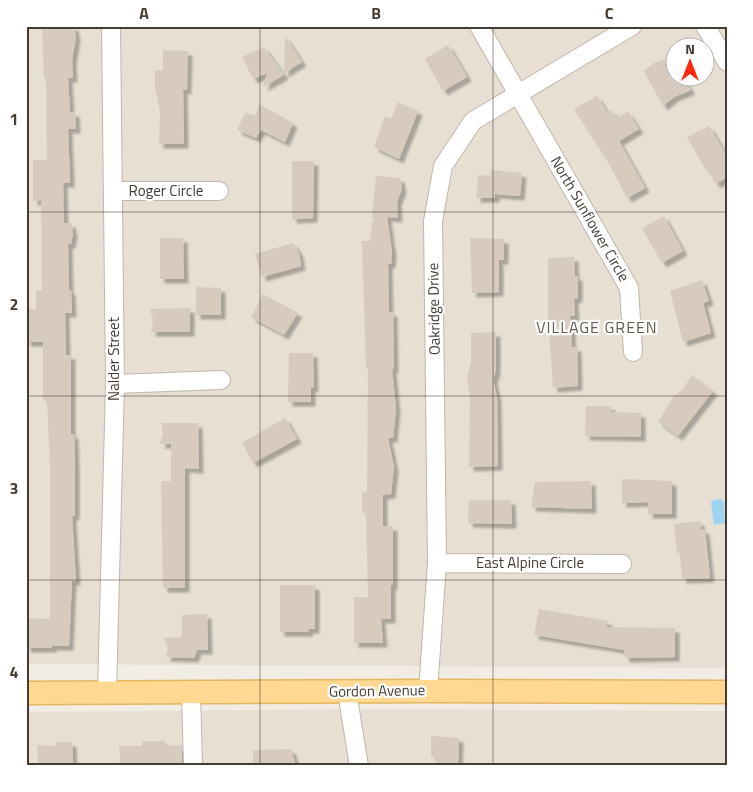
<svg xmlns="http://www.w3.org/2000/svg" width="753" height="792" font-family="'Titillium Web',sans-serif">
	<style>
		.residential { fill: #e6dfd2; fill-rule: evenodd }
		.water { fill: #9fd4f1 }
		.building { fill: #d7cbbd; filter: url(#shadow) }
		.lines { fill: none; stroke-linecap: round; stroke-linejoin: round }
		.minor-casing { stroke: #c1b7aa; stroke-width: 20 }
		.major-casing { stroke: #e5b560; stroke-width: 25 }
		.minor { stroke: #fff; stroke-width: 18 }
		.major { stroke: #ffd991; stroke-width: 22 }
		.grid { fill: none; stroke: #453d34; stroke-width: 1; stroke-opacity: 0.55 }
		.labels { text-anchor: middle; stroke-width: 4.5; stroke-linejoin: round; paint-order: stroke }
		.street-label { font-size: 15px; fill: #453d34; stroke: #fff }
		.neighbourhood-label { font-size: 16px; letter-spacing: 1px; fill: #685b4b; stroke: #fff }
		.neatline { fill: none; stroke: #453d34; stroke-width: 2 }
		.grid-label { font-size: 16px; text-anchor: middle; font-weight: bold; fill: #453d34 }
	</style>
	<defs>
		<filter id="shadow"><feDropShadow dx="4.5" dy="4.5" stdDeviation="1" flood-color="#0004"/></filter>
	</defs>
	<rect width="100%" height="100%" fill="#f2ede4"/>
	<path class="residential" d="M26,26H727V668L26,664ZM676,48H706V78H676Z
		M387,709L727,711V766H26V712Z"/>
	<path class="water" d="M721,499L724,502L725,523L714,525L711,503L713,500Z"/>
	<path class="building" d="M42,26H74L76,37L72,60L73,78H68L70,112H75L76,129H68L70,183H63L64,223H71L73,233L71,244H68L69,290H71L72,313H65L66,355H71V434H74L75,466V516H72L76,581H72L69,646H52V648H26V618L50,619V466L47,401H43V342H26V309H36V290H42L41,200L33,201V160H47L46,78H44Z
		M285,36L302,62L284,73Z
		M448,45L467,77L443,91L425,59Z
		M264,47L284,75L263,87L267,73L253,79L242,57Z
		M163,50L188,51L187,90H183L184,144H159L160,112L155,87V70H163Z
		M670,57L676,66V78H683L691,90L674,97L663,106L644,71L654,63Z
		M597,96L607,112L611,110L616,118L628,112L639,129L619,141L645,188L627,198L608,162L574,109Z
		M398,102L418,111L399,159L374,147L385,116L391,119Z
		M259,104L293,123L285,142L261,130L256,138L237,130L245,113L256,115Z
		M709,126L727,156V177L716,184L707,169L706,170L687,137Z
		M292,161H314L313,218L292,219Z
		M491,170L522,173L520,196L495,194V198H476L478,175L490,176Z
		M376,176L400,178L402,189L397,201L398,218L387,217L392,252L391,264H388L389,312H393L394,369L392,368L396,409L393,438H388L394,467L391,494L383,495V526H393V585H391V619H381L383,643H354V597H368L366,513H362V493L367,492L368,369H366L362,241H370L372,222L374,221L372,215Z
		M664,216L683,251L662,263L642,228Z
		M160,238H183L184,279H160Z
		M470,238L504,239V260H499V292L472,293Z
		M293,243L299,253L301,266L262,277L255,254Z
		M574,257L575,276H578V298L574,299L575,316H570L572,347H577L578,386L553,388L548,316V258Z
		M702,280L709,301L703,303L711,333L683,342L670,291Z
		M196,287L221,288V315H196Z
		M263,294L298,313L284,335L251,317Z
		M190,308V332H151L153,320L150,309Z
		M496,332V370L493,380L497,397L498,466L469,467L470,396L467,379L471,360V333Z
		M289,353H313L314,388L311,387V402H288Z
		M692,375L713,391L678,436L658,422L673,397L683,389Z
		M586,406H611V412L641,413V437L585,436Z
		M285,418L297,439L253,463L242,443Z
		M161,423H198L199,469L185,468V588H163L161,481H171V444H160L163,434Z
		M622,479L672,481V514H648L649,502L622,503Z
		M591,481L592,509L531,507L535,482Z
		M469,500H511L512,524L468,523Z
		M700,521L701,529L705,530L710,578L682,579L680,553H677L674,524Z
		M280,585H315V629H308L309,632H280Z
		M539,609L608,621L606,627L675,628V657L625,658L624,650L534,635Z
		M207,614L208,650H197L194,658L166,657L168,648L164,638L182,637V615Z
		M431,736L459,738L458,766H436L435,757H431Z
		M142,741H165V746L182,745V766H121L119,746H142Z
		M56,742H72L73,766H38L37,745L56,746Z
		M291,749L296,766H253V750Z"/>
	<g class="lines">
		<defs>
			<path id="minor" d="M479,26L629,288L633,352
				M705,26L727,62
				M113,191H219
				M115,384L221,380
				M437,563L622,564
				M428,691L437,563L433,221L443,166L473,121L632,26
				M191,692L193,766
				M347,692L359,766
				M107,693L115,384L111,26"/>
			<path id="major" d="M26,693L428,691L727,692"/>
		</defs>
		<use href="#minor" class="minor-casing"/>
		<use href="#major" class="major-casing"/>
		<use href="#minor" class="minor"/>
		<use href="#major" class="major"/>
	</g>
	<path class="grid" d="M260,26V766M493,26V766M26,212H727M26,396H727M26,580H727"/>
	<g class="labels">
		<g class="street-label">
			<text x="166" y="196">Roger Circle</text>
			<text transform="translate(590 219) rotate(60)" y="5">North Sunflower Circle</text>
			<text transform="translate(434 309) rotate(-91)" y="5">Oakridge Drive</text>
			<text transform="translate(114 359) rotate(-90)" y="5">Nalder Street</text>
			<text x="530" y="568">East Alpine Circle</text>
			<text transform="translate(377 691) rotate(-1)" y="5">Gordon Avenue</text>
		</g>
		<g class="neighbourhood-label">
			<text x="597" y="333">VILLAGE GREEN</text>
		</g>
	</g>
	<rect width="753" height="792" fill="none" stroke="#ffffff" stroke-width="55"/>
	<g transform="translate(690 62)"><circle r="24" fill="#ffffff" stroke="#b5b1ae"/>
	<path d="M0-4L9 19L0 12L-9 19Z" fill="#fc2811"/>
	<text y="-8" font-size="14" font-weight="bold" text-anchor="middle" fill="#453d34">N</text>
	</g>
	<rect x="28" y="28" width="698" height="736" class="neatline"/>
	<g class="grid-label">
		<text x="144" y="19">A</text>
		<text x="376" y="19">B</text>
		<text x="609" y="19">C</text>
		<text x="14" y="125">1</text>
		<text x="14" y="310">2</text>
		<text x="14" y="494">3</text>
		<text x="14" y="678">4</text>
	</g>
</svg>
